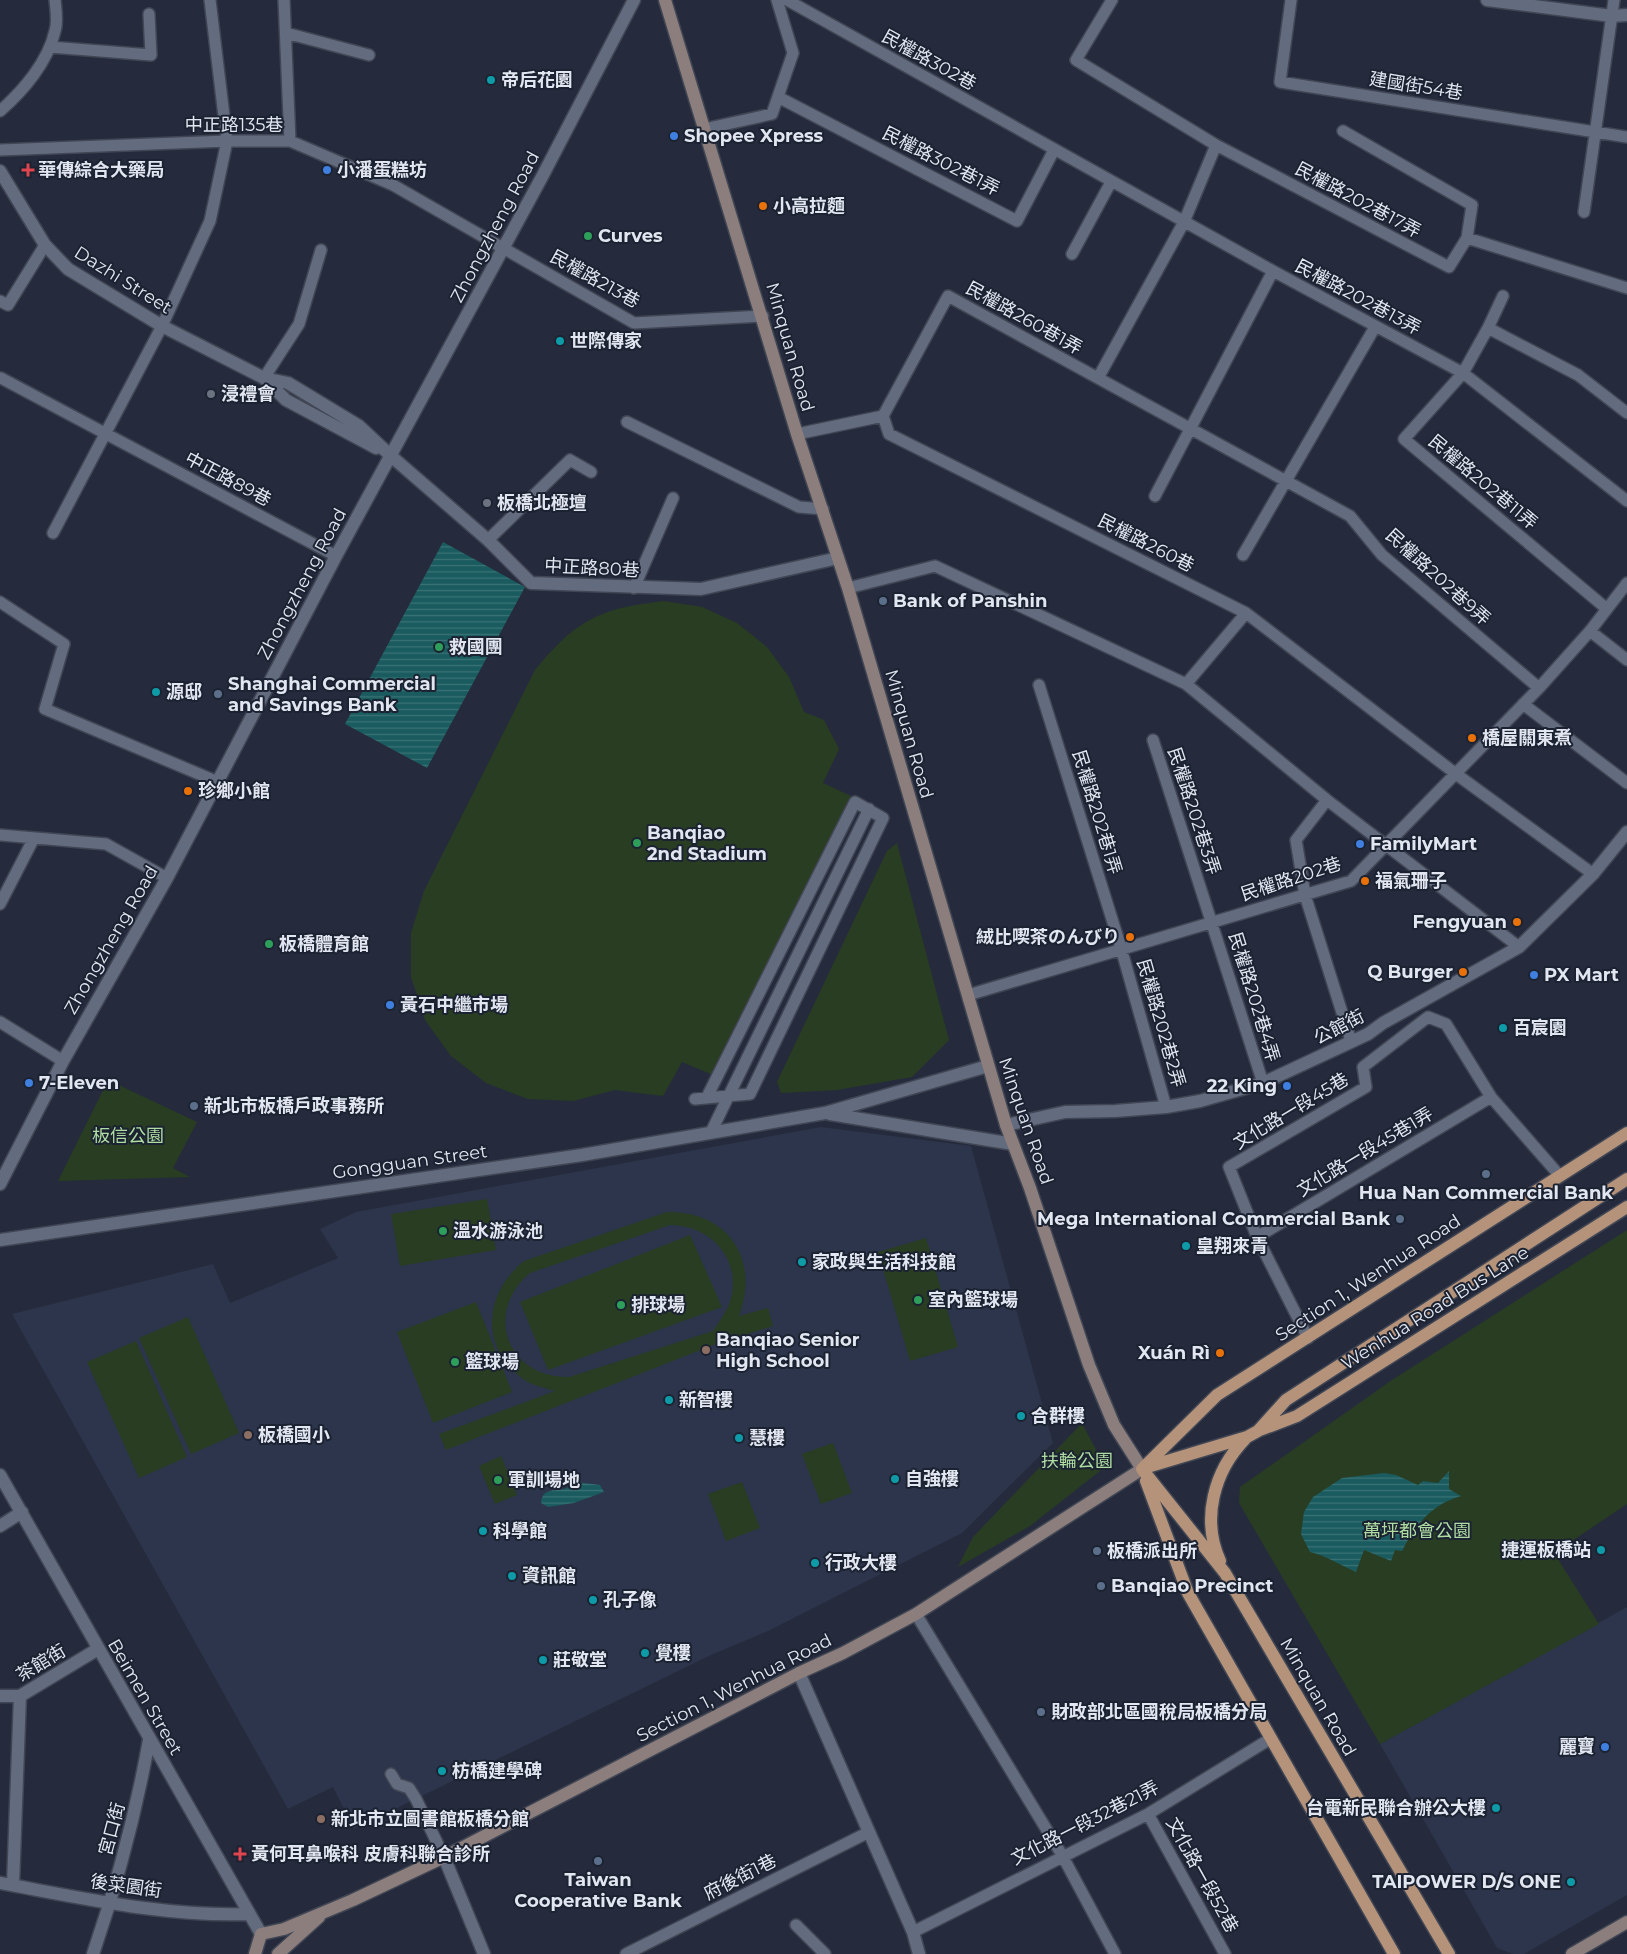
<svg xmlns="http://www.w3.org/2000/svg" width="1627" height="1954" font-family="Montserrat,'Noto Sans TC','Noto Sans JP',sans-serif">
	<style>
		.built { fill: #2c354b }
		.green { fill: #283d22; fill-rule: evenodd }
		.water { fill: url(#water-rules) }
		.lines { fill: none; stroke-linecap: round; stroke-linejoin: round }
		.lane-casing { stroke: #414654; stroke-width: 14 }
		.street-casing { stroke: #414654; stroke-width: 15 }
		.secondary-casing { stroke: #414654; stroke-width: 15 }
		.primary-casing { stroke: #414654; stroke-width: 15 }
		.lane { stroke: #636b7e; stroke-width: 11 }
		.street { stroke: #636b7e; stroke-width: 12 }
		.secondary { stroke: #8c7e7c; stroke-width: 12 }
		.primary { stroke: #b5927a; stroke-width: 12 }
		.culture-dot { fill: #0f9aa8; stroke: #1b2231; stroke-width: 2 }
		.shop-dot { fill: #3f7fe0; stroke: #1b2231; stroke-width: 2 }
		.health-dot { fill: #e0444e; stroke: #1b2231; stroke-width: 2 }
		.food-dot { fill: #e8710a; stroke: #1b2231; stroke-width: 2 }
		.leisure-dot { fill: #2e9e5b; stroke: #1b2231; stroke-width: 2 }
		.worship-dot { fill: #6b7280; stroke: #1b2231; stroke-width: 2 }
		.service-dot { fill: #5c6f8a; stroke: #1b2231; stroke-width: 2 }
		.education-dot { fill: #8d6e63; stroke: #1b2231; stroke-width: 2 }
		.labels { text-anchor: middle; stroke-width: 4; stroke-linejoin: round; paint-order: stroke }
		.street-label { font-size: 18px; fill: #e1e6f1; stroke: #1b2231 }
		.poi-label { font-size: 18px; font-weight: bold; fill: #e1e6f1; stroke: #1b2231; text-anchor: start }
		.park-label { font-size: 18px; fill: #afdda1; stroke: #1b2231 }
	</style>
	<defs>
		<pattern id="water-rules" width="6" height="5" patternUnits="userSpaceOnUse" patternTransform="scale(1.25)"><rect width="6" height="5" fill="#1a5b5f"/><path d="M0 2.5h6" fill="none" stroke="#3b7376"/></pattern>
	</defs>
	<rect width="100%" height="100%" fill="#252b3c"/>
	<path class="built" d="M821,1127L971,1146L1053,1443L962,1533L768,1631L711,1655L354,1829L333,1787L288,1809L12,1314L213,1264L230,1303L338,1258L320,1229L356,1212Z
		M1627,1607V1895L1524,1954H1513L1497,1948L1380,1744Z"/>
	<path class="green" d="M664,601L702,607L737,623L767,647L789,677L804,712L824,720L839,749L823,783L851,796L713,1075L682,1062L663,1096L615,1090L573,1101L528,1099L486,1083L451,1056L425,1020L411,977V933L424,891L535,670C576,620 600,608 664,601Z
		M897,843L949,1040L912,1077L837,1090L781,1093L777,1082L887,851Z
		M108,1080L197,1122L173,1168L190,1177L58,1181Z
		M487,1199L496,1250L400,1266L391,1214Z
		M667,1212C729,1211 760,1260 739,1316L768,1308L773,1326L721,1342L446,1450L439,1434L555,1391C545,1388 535,1386 526,1381C479,1350 483,1294 524,1261ZM670,1225C709,1225 741,1257 731,1298C728,1310 720,1320 713,1331L569,1377C507,1378 483,1312 530,1273Z
		M1627,1230V1504L1554,1553L1599,1624L1380,1744L1239,1503L1240,1487L1392,1380Z
		M690,1235L722,1307L548,1370L520,1302Z
		M926,1238L958,1347L910,1361L878,1252Z
		M476,1302L512,1392L433,1423L397,1332Z
		M188,1317L239,1433L191,1454L139,1338Z
		M136,1341L187,1457L139,1478L87,1362Z
		M1082,1423L1105,1467L1030,1526L958,1567L973,1537Z
		M833,1443L852,1493L821,1504L802,1454Z
		M501,1456L517,1495L495,1504L479,1466Z
		M742,1482L760,1528L726,1541L708,1494Z"/>
	<path class="water" d="M443,542L525,587L427,768L345,724Z
		M1449,1471V1489L1461,1496C1432,1504 1415,1525 1402,1551L1395,1550L1391,1561L1364,1550L1356,1572C1340,1565 1327,1556 1310,1552L1301,1534L1304,1512L1313,1497L1342,1478L1384,1473L1396,1475L1418,1485L1423,1481L1438,1483Z
		M576,1482L600,1485L604,1492L574,1503L548,1507L541,1503C542,1488 555,1491 564,1489C568,1488 573,1484 576,1482Z"/>
	<g class="lines">
		<defs>
			<path id="lane" d="M284,0L290,141
				M787,0L1273,271L1463,373L1627,501
				M1112,0L1076,60L1216,145L1449,267L1467,238L1627,288
				M1291,0L1280,82L1627,137
				M286,33L369,55
				M50,47L151,55L149,14
				M778,97L1017,221L1054,150
				M0,111C23,91 48,62 55,31C58,22 56,10 55,0
				M704,129L772,114L793,53L777,0
				M1343,131L1472,205L1467,238
				M0,150L227,141H290L393,185L634,323L763,316
				M1584,212L1614,0
				M1072,254L1111,182
				M1503,296L1488,328L1578,375L1627,413
				M0,301L8,305L45,245
				M1488,328L1463,373L1404,439L1607,609
				M1,378L336,556
				M264,378L299,324L321,250
				M1098,378L1184,222L1216,145
				M883,416L948,296L1350,516L1382,555L1539,688
				M627,422L799,507L823,509
				M797,434L883,416L889,434L1246,613L1456,774L1593,874
				M1155,496L1273,271
				M53,533L162,326L210,221L227,141L210,0
				M488,540L570,460L591,472
				M1243,555L1375,327
				M634,588L673,498
				M848,588L935,566L1186,684L1327,800L1519,947
				M0,602L64,644L45,709L218,782
				M1590,631L1627,660
				M1186,684L1246,613
				M1039,685L1121,948L1166,1107
				M1523,704L1627,783
				M1153,740L1263,1083
				M1327,800L1296,840L1305,895L1351,1041
				M0,835L106,844L167,878
				M0,904L34,838
				M968,995L1351,881L1539,688L1590,631L1627,583
				M0,1022L63,1061
				M695,1099L750,1094L883,818L855,802L707,1097
				M711,1132L869,809
				M1257,1237L1491,1097
				M1308,1338L1257,1237L1229,1167L1366,1087L1363,1067L1428,1017L1446,1024L1491,1097L1560,1176
				M916,1614L1062,1855L1115,1954
				M391,1774L397,1784L409,1788L416,1799L444,1857
				M1148,1814L1225,1954
				M796,1925L825,1954
				M913,1932L1148,1814L1270,1739
				M626,1954L869,1832"/>
			<path id="street" d="M1487,0L1612,16L1627,15
				M0,171L45,245L68,269L162,326L264,378L286,400L376,448
				M264,378L288,383L359,426L391,456L488,540L531,583L701,589L838,558
				M830,1114L1013,1144
				M1006,1125L1065,1112L1115,1111L1166,1107L1200,1101L1263,1083L1368,1034L1383,1023L1519,947L1593,874L1627,832
				M0,1184L63,1061L167,878L336,556L543,175L634,0
				M0,1240L582,1155L825,1113L988,1066
				M0,1475L261,1934
				M0,1526L22,1512
				M799,1673L913,1932L919,1954
				M0,1696H20L98,1649
				M444,1857L484,1954
				M0,1883C82,1898 166,1917 249,1914
				M13,1885L20,1696
				M93,1954C117,1884 136,1813 149,1740"/>
			<path id="secondary" d="M255,1954L261,1934L284,1929L353,1900L444,1857L799,1673L843,1653L916,1614L1142,1469L1114,1425L1089,1365L1030,1188L1006,1125L848,588L797,434L665,0
				M278,1954L319,1917
				M1572,1954L1627,1922"/>
			<path id="primary" d="M1260,1430L1297,1416L1627,1207
				M1144,1468L1247,1437L1258,1431L1286,1400L1627,1179
				M1142,1469L1217,1395L1627,1133
				M1142,1469L1225,1573L1449,1954
				M1146,1481L1188,1593L1394,1954
				M1220,1561C1201,1519 1214,1471 1245,1439"/>
		</defs>
		<use href="#lane" class="lane-casing"/>
		<use href="#street" class="street-casing"/>
		<use href="#secondary" class="secondary-casing"/>
		<use href="#primary" class="primary-casing"/>
		<use href="#lane" class="lane"/>
		<use href="#street" class="street"/>
		<use href="#secondary" class="secondary"/>
		<use href="#primary" class="primary"/>
	</g>
	<g class="culture-dot">
		<circle cx="491" cy="80" r="5"/>
		<circle cx="560" cy="341" r="5"/>
		<circle cx="156" cy="692" r="5"/>
		<circle cx="1503" cy="1028" r="5"/>
		<circle cx="1186" cy="1246" r="5"/>
		<circle cx="802" cy="1262" r="5"/>
		<circle cx="669" cy="1400" r="5"/>
		<circle cx="1021" cy="1416" r="5"/>
		<circle cx="739" cy="1438" r="5"/>
		<circle cx="895" cy="1479" r="5"/>
		<circle cx="483" cy="1531" r="5"/>
		<circle cx="1601" cy="1550" r="5"/>
		<circle cx="815" cy="1563" r="5"/>
		<circle cx="512" cy="1576" r="5"/>
		<circle cx="593" cy="1600" r="5"/>
		<circle cx="645" cy="1653" r="5"/>
		<circle cx="543" cy="1660" r="5"/>
		<circle cx="442" cy="1771" r="5"/>
		<circle cx="1496" cy="1808" r="5"/>
		<circle cx="1571" cy="1882" r="5"/>
	</g>
	<g class="shop-dot">
		<circle cx="674" cy="136" r="5"/>
		<circle cx="327" cy="170" r="5"/>
		<circle cx="1360" cy="844" r="5"/>
		<circle cx="1534" cy="975" r="5"/>
		<circle cx="390" cy="1005" r="5"/>
		<circle cx="29" cy="1083" r="5"/>
		<circle cx="1287" cy="1086" r="5"/>
		<circle cx="1605" cy="1747" r="5"/>
	</g>
	<g class="health-dot">
		<path d="M25.5 162.5h5v5h5v5h-5v5h-5v-5h-5v-5h5z"/>
		<path d="M237.5 1846.5h5v5h5v5h-5v5h-5v-5h-5v-5h5z"/>
	</g>
	<g class="food-dot">
		<circle cx="763" cy="206" r="5"/>
		<circle cx="1472" cy="738" r="5"/>
		<circle cx="188" cy="791" r="5"/>
		<circle cx="1365" cy="881" r="5"/>
		<circle cx="1517" cy="922" r="5"/>
		<circle cx="1130" cy="937" r="5"/>
		<circle cx="1463" cy="972" r="5"/>
		<circle cx="1220" cy="1353" r="5"/>
	</g>
	<g class="leisure-dot">
		<circle cx="588" cy="236" r="5"/>
		<circle cx="439" cy="647" r="5"/>
		<circle cx="637" cy="843" r="5"/>
		<circle cx="269" cy="944" r="5"/>
		<circle cx="443" cy="1231" r="5"/>
		<circle cx="918" cy="1300" r="5"/>
		<circle cx="621" cy="1305" r="5"/>
		<circle cx="455" cy="1362" r="5"/>
		<circle cx="498" cy="1480" r="5"/>
	</g>
	<g class="worship-dot">
		<circle cx="211" cy="394" r="5"/>
		<circle cx="487" cy="503" r="5"/>
	</g>
	<g class="service-dot">
		<circle cx="883" cy="601" r="5"/>
		<circle cx="218" cy="694" r="5"/>
		<circle cx="194" cy="1106" r="5"/>
		<circle cx="1486" cy="1174" r="5"/>
		<circle cx="1400" cy="1219" r="5"/>
		<circle cx="1097" cy="1551" r="5"/>
		<circle cx="1101" cy="1586" r="5"/>
		<circle cx="1041" cy="1712" r="5"/>
		<circle cx="598" cy="1861" r="5"/>
	</g>
	<g class="education-dot">
		<circle cx="706" cy="1350" r="5"/>
		<circle cx="248" cy="1435" r="5"/>
		<circle cx="321" cy="1819" r="5"/>
	</g>
	<g class="labels">
		<g class="street-label">
			<text transform="translate(929 60) rotate(29)" y="6">民權路302巷</text>
			<text transform="translate(1416 86) rotate(9)" y="6">建國街54巷</text>
			<text x="234" y="131">中正路135巷</text>
			<text transform="translate(941 161) rotate(27)" y="6">民權路302巷1弄</text>
			<text transform="translate(1358 200) rotate(28)" y="6">民權路202巷17弄</text>
			<text transform="translate(495 227) rotate(-62)" y="6">Zhongzheng Road</text>
			<text transform="translate(595 279) rotate(29)" y="6">民權路213巷</text>
			<text transform="translate(123 280) rotate(32)" y="6">Dazhi Street</text>
			<text transform="translate(1358 297) rotate(28)" y="6">民權路202巷13弄</text>
			<text transform="translate(1024 318) rotate(29)" y="6">民權路260巷1弄</text>
			<text transform="translate(790 347) rotate(74)" y="6">Minquan Road</text>
			<text transform="translate(228 479) rotate(28)" y="6">中正路89巷</text>
			<text transform="translate(1483 482) rotate(40)" y="6">民權路202巷11弄</text>
			<text transform="translate(1146 543) rotate(27)" y="6">民權路260巷</text>
			<text transform="translate(592 568) rotate(3)" y="6">中正路80巷</text>
			<text transform="translate(1438 577) rotate(42)" y="6">民權路202巷9弄</text>
			<text transform="translate(302 584) rotate(-62)" y="6">Zhongzheng Road</text>
			<text transform="translate(909 734) rotate(74)" y="6">Minquan Road</text>
			<text transform="translate(1194 811) rotate(72)" y="6">民權路202巷3弄</text>
			<text transform="translate(1097 812) rotate(73)" y="6">民權路202巷1弄</text>
			<text transform="translate(1291 879) rotate(-18)" y="6">民權路202巷</text>
			<text transform="translate(111 940) rotate(-60)" y="6">Zhongzheng Road</text>
			<text transform="translate(1254 997) rotate(73)" y="6">民權路202巷4弄</text>
			<text transform="translate(1161 1023) rotate(74)" y="6">民權路202巷2弄</text>
			<text transform="translate(1339 1027) rotate(-27)" y="6">公館街</text>
			<text transform="translate(1291 1111) rotate(-31)" y="6">文化路一段45巷</text>
			<text transform="translate(1026 1121) rotate(71)" y="6">Minquan Road</text>
			<text transform="translate(1365 1152) rotate(-31)" y="6">文化路一段45巷1弄</text>
			<text transform="translate(410 1162) rotate(-8)" y="6">Gongguan Street</text>
			<text transform="translate(1368 1278) rotate(-33)" y="6">Section 1, Wenhua Road</text>
			<text transform="translate(1435 1308) rotate(-32)" y="6">Wenhua Road Bus Lane</text>
			<text transform="translate(41 1663) rotate(-31)" y="6">茶館街</text>
			<text transform="translate(734 1688) rotate(-27)" y="6">Section 1, Wenhua Road</text>
			<text transform="translate(145 1697) rotate(60)" y="6">Beimen Street</text>
			<text transform="translate(1318 1697) rotate(60)" y="6">Minquan Road</text>
			<text transform="translate(1085 1823) rotate(-27)" y="6">文化路一段32巷21弄</text>
			<text transform="translate(112 1829) rotate(-75)" y="6">宮口街</text>
			<text transform="translate(1202 1875) rotate(61)" y="6">文化路一段52巷</text>
			<text transform="translate(740 1877) rotate(-27)" y="6">府後街1巷</text>
			<text transform="translate(126 1886) rotate(8)" y="6">後菜園街</text>
		</g>
		<g class="poi-label">
			<text x="501" y="86">帝后花園</text>
			<text x="684" y="142">Shopee Xpress</text>
			<text x="38" y="176">華傳綜合大藥局</text>
			<text x="337" y="176">小潘蛋糕坊</text>
			<text x="773" y="212">小高拉麵</text>
			<text x="598" y="242">Curves</text>
			<text x="570" y="347">世際傳家</text>
			<text x="221" y="400">浸禮會</text>
			<text x="497" y="509">板橋北極壇</text>
			<text x="893" y="607">Bank of Panshin</text>
			<text x="449" y="653">救國團</text>
			<text x="228" y="690">Shanghai Commercial<tspan x="228" dy="21">and Savings Bank</tspan></text>
			<text x="166" y="698">源邸</text>
			<text x="1482" y="744">橋屋關東煮</text>
			<text x="198" y="797">珍鄉小館</text>
			<text x="647" y="839">Banqiao<tspan x="647" dy="21">2nd Stadium</tspan></text>
			<text x="1370" y="850">FamilyMart</text>
			<text x="1375" y="887">福氣珊子</text>
			<text x="1507" y="928" text-anchor="end">Fengyuan</text>
			<text x="1120" y="943" text-anchor="end">絨比喫茶のんびり</text>
			<text x="279" y="950">板橋體育館</text>
			<text x="1453" y="978" text-anchor="end">Q Burger</text>
			<text x="1544" y="981">PX Mart</text>
			<text x="400" y="1011">黃石中繼市場</text>
			<text x="1513" y="1034">百宸園</text>
			<text x="39" y="1089">7-Eleven</text>
			<text x="1277" y="1092" text-anchor="end">22 King</text>
			<text x="204" y="1112">新北市板橋戶政事務所</text>
			<text x="1486" y="1199" text-anchor="middle">Hua Nan Commercial Bank</text>
			<text x="1390" y="1225" text-anchor="end">Mega International Commercial Bank</text>
			<text x="453" y="1237">溫水游泳池</text>
			<text x="1196" y="1252">皇翔來青</text>
			<text x="812" y="1268">家政與生活科技館</text>
			<text x="928" y="1306">室內籃球場</text>
			<text x="631" y="1311">排球場</text>
			<text x="716" y="1346">Banqiao Senior<tspan x="716" dy="21">High School</tspan></text>
			<text x="1210" y="1359" text-anchor="end">Xuán Rì</text>
			<text x="465" y="1368">籃球場</text>
			<text x="679" y="1406">新智樓</text>
			<text x="1031" y="1422">合群樓</text>
			<text x="258" y="1441">板橋國小</text>
			<text x="749" y="1444">慧樓</text>
			<text x="905" y="1485">自強樓</text>
			<text x="508" y="1486">軍訓場地</text>
			<text x="493" y="1537">科學館</text>
			<text x="1591" y="1556" text-anchor="end">捷運板橋站</text>
			<text x="1107" y="1557">板橋派出所</text>
			<text x="825" y="1569">行政大樓</text>
			<text x="522" y="1582">資訊館</text>
			<text x="1111" y="1592">Banqiao Precinct</text>
			<text x="603" y="1606">孔子像</text>
			<text x="655" y="1659">覺樓</text>
			<text x="553" y="1666">莊敬堂</text>
			<text x="1051" y="1718">財政部北區國稅局板橋分局</text>
			<text x="1595" y="1753" text-anchor="end">麗寶</text>
			<text x="452" y="1777">枋橋建學碑</text>
			<text x="1486" y="1814" text-anchor="end">台電新民聯合辦公大樓</text>
			<text x="331" y="1825">新北市立圖書館板橋分館</text>
			<text x="251" y="1860">黃何耳鼻喉科 皮膚科聯合診所</text>
			<text x="598" y="1886" text-anchor="middle">Taiwan<tspan x="598" dy="21">Cooperative Bank</tspan></text>
			<text x="1561" y="1888" text-anchor="end">TAIPOWER D/S ONE</text>
		</g>
		<g class="park-label">
			<text x="128" y="1142">板信公園</text>
			<text x="1077" y="1467">扶輪公園</text>
			<text x="1417" y="1537">萬坪都會公園</text>
		</g>
	</g>
</svg>
